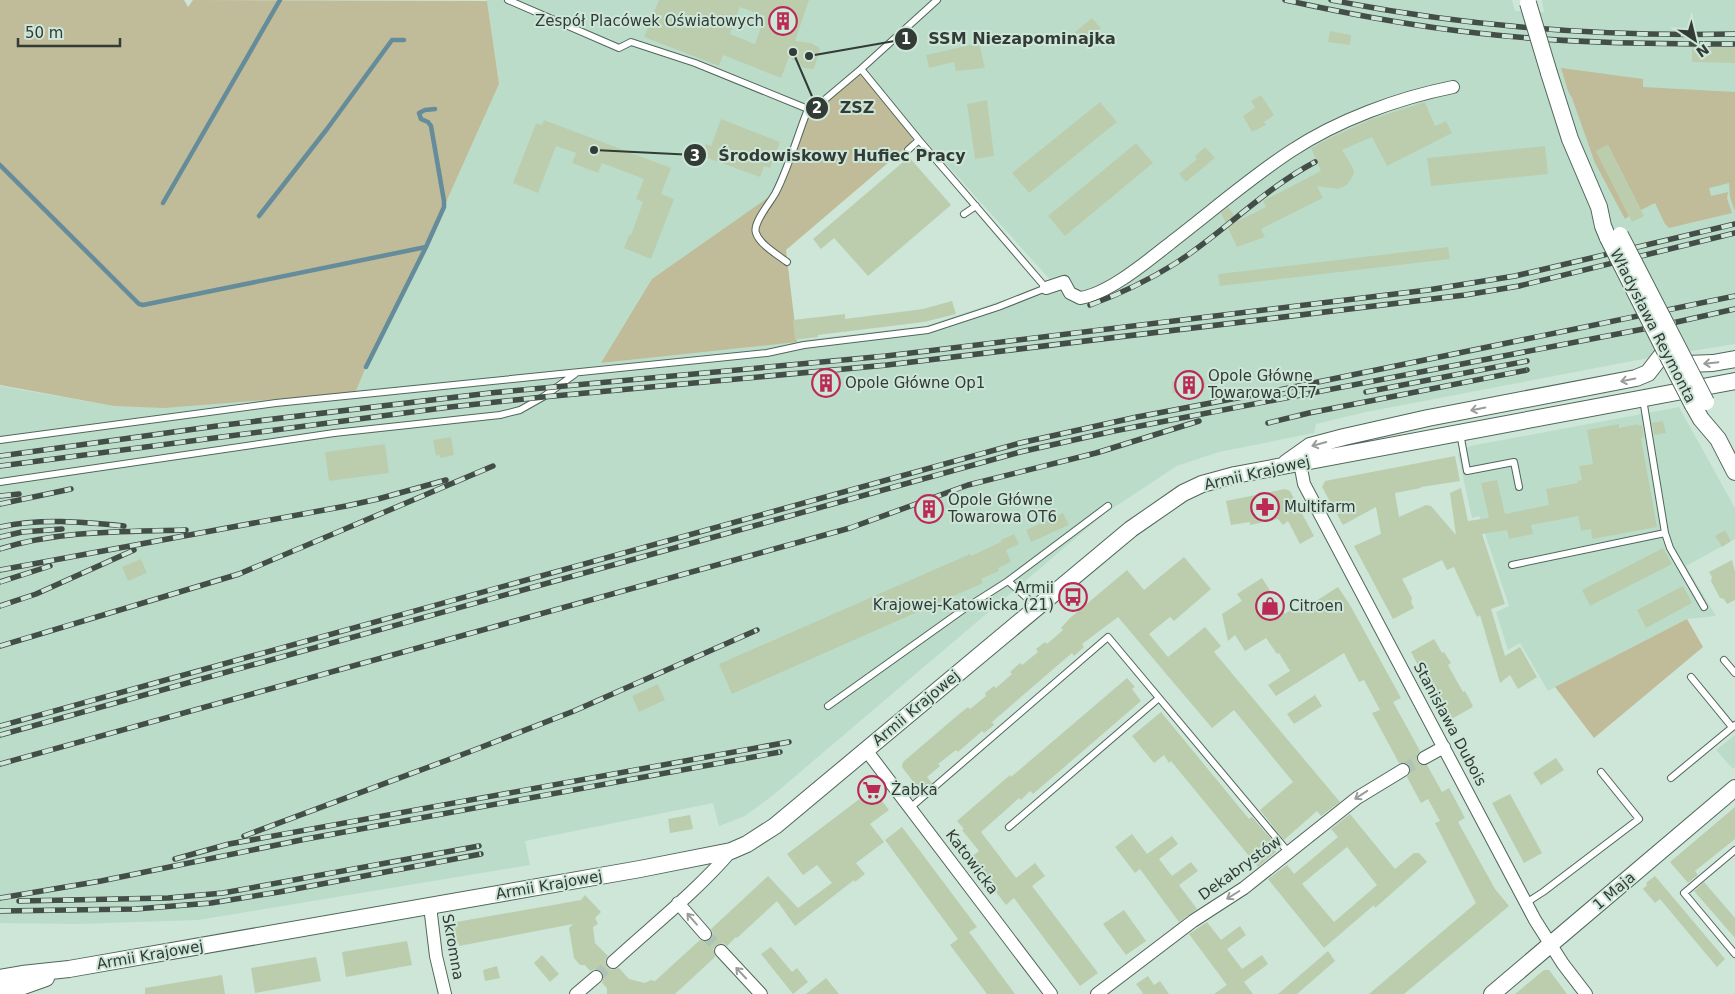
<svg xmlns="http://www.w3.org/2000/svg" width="1735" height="994" font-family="'DejaVu Sans',sans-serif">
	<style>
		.built { fill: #bcdcca; fill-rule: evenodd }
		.green { fill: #c0bb98 }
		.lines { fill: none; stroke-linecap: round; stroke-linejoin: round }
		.stream { stroke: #658c9a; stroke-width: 4.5 }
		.building { fill: #bccdad; fill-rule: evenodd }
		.street-tunnel { stroke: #aec4b8; stroke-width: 12; stroke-dasharray: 12 6; stroke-linecap: butt }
		.lane-casing { stroke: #50665a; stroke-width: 8 }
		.street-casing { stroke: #50665a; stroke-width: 14 }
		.secondary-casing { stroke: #50665a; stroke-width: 18 }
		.lane { stroke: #fff; stroke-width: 6 }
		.street { stroke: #fff; stroke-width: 12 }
		.secondary { stroke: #fff; stroke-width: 16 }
		.rail-casing { stroke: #434e48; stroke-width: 5.5 }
		.rail { stroke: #cde6d8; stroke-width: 4; stroke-dasharray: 11; stroke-linecap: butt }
		.secondary-bridge-casing { stroke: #50665a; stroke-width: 18; stroke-linecap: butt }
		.secondary-bridge { stroke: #fff; stroke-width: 16 }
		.oneway { stroke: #989d9a }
		.labels { text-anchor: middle; stroke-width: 4; stroke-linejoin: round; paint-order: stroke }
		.poi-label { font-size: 15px; fill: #323b36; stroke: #cde6d8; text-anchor: start }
		.street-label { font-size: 15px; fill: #323b36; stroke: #cde6d8 }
		.leader { fill: none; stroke: #323b36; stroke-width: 2 }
		.callout-dot { fill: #323b36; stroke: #cde6d8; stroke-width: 2 }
		.mark-label { font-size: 15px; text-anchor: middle; font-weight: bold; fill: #fff }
		.callout-label { font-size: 16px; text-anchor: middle; font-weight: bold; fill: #323b36; stroke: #cde6d8; stroke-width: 4; stroke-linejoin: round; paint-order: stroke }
	</style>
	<rect width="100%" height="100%" fill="#cde6d8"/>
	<path class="built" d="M486,0H1512L1515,11L1544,12L1542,0H1735V344L1643,359L1366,412L1316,424L1314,433L1219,452L1177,466L1104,514L772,796L745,816L719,826L713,803L525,841L530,865L198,920L78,924L0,923V386L114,406L355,392L366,367L426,247L499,84L487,1ZM861,69L1052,282L1019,295L925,326L602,363L776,192Z
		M1679,407L1735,508V539L1686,566L1716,616L1687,619L1548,691L1520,643L1508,650L1496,612L1509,606L1479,516L1472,518L1458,454L1470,446Z
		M1735,735V767L1733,769L1716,750Z"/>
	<path class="green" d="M0,0H184L188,7L193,0L487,1L499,84L426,247L366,367L355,393L164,408L114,406L0,385Z
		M1561,68L1643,79V87L1735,92V211L1730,197L1729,183L1709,188L1711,196L1728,192L1727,198L1732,213L1669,228L1665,224L1655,203L1641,210L1608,145L1596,151L1629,216L1625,219L1595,163L1572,98L1568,91Z
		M861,69L913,139L910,144L786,250L797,342L601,363L652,279L776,192L808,109Z
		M1687,619L1703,647L1594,738L1555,687Z"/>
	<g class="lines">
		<path class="stream" d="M0,165L139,304L143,305L426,247
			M163,203L280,0
			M259,216L327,129L392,40H404
			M366,367L426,247L444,207V201L431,126L428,122L421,119L419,113L425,110L435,109"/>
	</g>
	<path class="building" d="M659,0H809L795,41L811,43L820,48L814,69L804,68L789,57L781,78L723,55L719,66L644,37ZM740,7L765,16L755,44L730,34Z
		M1092,18L1101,28L1084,42L1075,32Z
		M1330,31L1351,35L1350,45L1328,42Z
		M979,43L985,68L956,71L954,62L929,68L926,55Z
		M1692,47H1735V63L1692,62Z
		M1261,95L1274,115L1264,122L1266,125L1252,132L1243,116L1255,108L1251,101Z
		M987,100L994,156L975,159L967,104Z
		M1100,102L1117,122L1029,193L1012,173Z
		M1425,102L1435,126L1446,121L1452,133L1387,166L1372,137L1342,150L1352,166L1354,171L1353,176L1347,185L1338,189L1317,186L1323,198L1261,229L1265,237L1237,247L1221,213L1228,207L1238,221L1266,207L1263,201L1321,171L1311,148L1332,137L1372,119Z
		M721,119L780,142L770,168L764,166L760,177L702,156L706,144L711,146Z
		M544,120L671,168L661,194L674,199L651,259L624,248L629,235H631L643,202L636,199L644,179L602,163L598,173L572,163L576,153L556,146L538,193L513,183L536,123L542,125Z
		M1136,143L1153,163L1065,236L1048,216Z
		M1608,145L1644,216L1632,222L1596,151Z
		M1545,146L1548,174L1431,186L1427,158Z
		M1205,147L1215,158L1186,182L1179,174L1197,159L1195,156Z
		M909,157L951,205L868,276L834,238L821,249L813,239Z
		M1448,247L1450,259L1220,286L1218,274Z
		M952,301L956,314L924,322L818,335V337L795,340L793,320L845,314V319L923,309Z
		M1204,378L1206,388L1173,393L1172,382Z
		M1663,421L1666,433L1654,435L1652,423Z
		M1619,424V428L1638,424V426L1642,425L1644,437L1641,438L1657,527L1592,539L1591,529L1581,531L1578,516L1531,525L1533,534L1509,539L1507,530L1482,534L1505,604L1491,609L1505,656L1520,647L1537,677L1518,689L1510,675L1500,683L1480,615L1477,617L1454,567L1447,570L1442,560L1402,579L1412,598L1411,602L1414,608L1393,619L1354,546L1381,534L1376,507L1343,525L1322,487L1325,481L1455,456L1460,481L1421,487V488L1395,493L1399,517L1426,505L1431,506L1456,535L1450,493L1461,488L1468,521L1489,518L1481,483L1497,480L1505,514L1549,505L1546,489L1578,483L1577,481L1582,480L1579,466L1593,464L1587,430Z
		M451,437L454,455L440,458V455L436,456L433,440Z
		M385,444L389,473L329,481L325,452Z
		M1285,489L1290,491L1314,536L1300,544L1288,521L1283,525L1278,519L1250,525V522L1231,525L1226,501Z
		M1063,513L1069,525L1031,542L1026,530Z
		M1725,530L1731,541L1722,547L1715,536Z
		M1014,534L1019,544L1006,550L1011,562L998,568L999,571L981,579L983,583L732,694L719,664L970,554L971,556L1001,542V540Z
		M1663,548L1672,564L1590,606L1582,590Z
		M1184,557L1211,589L1174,621L1170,617L1149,634L1168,657L1205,627L1221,646L1214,652L1340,802L1321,816L1317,811L1284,840L1260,810L1293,782L1234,710L1212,728L1118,617L1082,644L1084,647L1074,656L1072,653L992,722L994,725L984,733L982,731L958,752L956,750L938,764L940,766L927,777L932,783L921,792L902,767L903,762L958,715L968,707L970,709L986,696L985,693L994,686L996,688L1012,674L1010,672L1020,663L1022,665L1038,652L1036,649L1045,642L1047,644L1063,630L1061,628L1070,618L1127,570L1144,590Z
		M141,559L147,573L128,581L122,567Z
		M1732,560L1735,572V600L1727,604L1724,599L1720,598L1711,581L1712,577L1709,572Z
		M1262,578L1285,614L1293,608L1297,613L1338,587L1350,605L1401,698L1393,702L1420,751L1417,754V761L1420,765H1427L1442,792L1449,788L1465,818L1458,822L1495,889L1509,906L1404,994H1369L1476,903L1435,823L1440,821L1428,799L1421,803L1407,777L1410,773V766L1406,763H1399L1372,713L1380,710L1364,680L1359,682L1344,653L1276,696L1268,685L1290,671L1279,653L1277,654L1266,638L1245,651L1235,635L1228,641L1222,614L1242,601L1237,594Z
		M1683,586L1692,603L1646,628L1637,610Z
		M1434,639L1442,653L1444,652L1451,663L1448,665L1455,678L1463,692L1465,691L1473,706L1471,708L1448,721L1411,652Z
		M1127,678L1135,687L1132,689L1141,701L1033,794L1030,791L1021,800L1019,798L981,832L1016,878L1035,863L1045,876L1032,886L1098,973L1080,986L1014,898L1006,905L970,858L979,851L962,830L964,829L957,821L1010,775L1011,777Z
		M658,684L665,700L639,712L632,696Z
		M1315,695L1322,706L1294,724L1287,714Z
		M1161,712L1249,819L1252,817L1277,846L1274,849L1276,852L1258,867L1171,761L1169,763L1164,755L1154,763L1132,736Z
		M1556,758L1564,770L1541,785L1533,773Z
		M870,791L875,792L889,810L870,824L884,842L856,863L865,874L855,882L854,880L795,926L777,901L737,938L736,937L727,946L723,943L716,945L713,949L715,957L675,994H607V988L602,983L604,976L602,971L595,969L590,971L585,965H580L574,958L569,928L573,924L459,946V943L449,945L445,924L581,900L585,895L601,912L595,918L598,924L593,927L595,943L608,956L605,960L607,967L611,970L619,968L629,979L645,983L651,980L655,981L700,940L706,942L711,940L713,933L711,929L768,876L798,908L832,883L817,865L803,875L787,854Z
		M1510,794L1542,853L1524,863L1492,803Z
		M1735,807V839L1695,871L1698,875L1688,883L1670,862Z
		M1350,814L1395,869L1414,853H1419L1427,862L1375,908L1374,905L1324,948L1268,879L1287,865L1294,874L1338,837L1331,829ZM1347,847L1377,885L1334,922L1302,884Z
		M690,815L693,829L670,833L668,819Z
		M902,827L977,927L969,932L1015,994H987L950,945L958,939L885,840Z
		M1132,834L1147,854L1172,836L1178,844L1159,859L1172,876L1191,862L1198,871L1179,885L1197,909L1179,922L1140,869L1135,873L1115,847Z
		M1655,876L1725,959L1717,967L1660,899L1655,903L1643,889L1647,885L1646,883Z
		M1704,882L1735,918V938L1694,891Z
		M1124,910L1146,941L1126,955L1103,924Z
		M1207,922L1221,940L1240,926L1246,935L1227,949L1242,969L1262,955L1268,964L1244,982L1253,994H1214L1227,985L1189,934Z
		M407,941L412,965L346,977L342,952Z
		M771,947L792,972L797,968L808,982L793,994L761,954Z
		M1328,951L1335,961L1297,994H1278Z
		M542,955L559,974L550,982L534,963Z
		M316,957L321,981L255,993L251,968Z
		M497,966L500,978L485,981L483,970Z
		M1544,970H1549L1567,994H1515Z
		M222,975L225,994H145V988Z
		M1148,976L1154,985L1160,981L1169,994H1141L1143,993L1136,984Z
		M826,978L839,994H806Z"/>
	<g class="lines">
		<path class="street-tunnel" d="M1403,770L1424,758
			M705,934L721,951
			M596,977L613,962"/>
		<defs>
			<path id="lane" d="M508,0L619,48L631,42L695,63L808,109L816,107L861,69L937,0
				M908,150L919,140
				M964,214L976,206
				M787,262C778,255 760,245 756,233C752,223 771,202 776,192C789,166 797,137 808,109
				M1460,433L1467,471L1514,462L1519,487
				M0,440L276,403L767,353L804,345L928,330L998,307L1046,288L919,140L861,69
				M0,482L334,433L500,415L520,410L543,397L575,374
				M1665,533L1670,548L1704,607
				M1512,565L1665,533L1643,399
				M1037,607L1008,581L1108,506
				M1724,660L1735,673
				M1691,677L1732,727
				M828,706L964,609L1008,581
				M1671,778L1735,725
				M910,808L1108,637L1289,853
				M1009,827L1159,698
				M1735,850L1684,893L1735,954
				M1526,903L1543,892L1639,819L1601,772"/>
			<path id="street" d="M1046,288L1064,282L1070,293L1080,298C1109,294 1150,259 1173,241C1212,211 1250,178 1291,151C1338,120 1398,98 1453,87
				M1300,463L1304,484L1535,920L1563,964L1586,994
				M866,750L1051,994
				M1424,758L1444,747
				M678,903L705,934
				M430,906L436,956L445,994
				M721,951L761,994
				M613,962C652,926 696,892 731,851
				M576,994L596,977
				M1097,994L1193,921L1244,888L1357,798L1403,770"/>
			<path id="secondary" d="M1549,73L1570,139L1599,207L1603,226L1608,238
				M1687,364L1713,363L1735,359
				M1693,405L1701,419L1718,439L1735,472
				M1286,463L1310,446L1344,437L1428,418L1636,378L1648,373L1665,351
				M0,978L22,974L69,969L640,869L731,851L747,844L775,826L1131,529L1183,493L1202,484L1235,475L1735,381
				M1,994L46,978
				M1492,994L1735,788"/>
		</defs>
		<use href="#lane" class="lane-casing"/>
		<use href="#street" class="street-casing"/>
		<use href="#secondary" class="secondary-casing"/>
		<use href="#lane" class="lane"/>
		<use href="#street" class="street"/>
		<use href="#secondary" class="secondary"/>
		<defs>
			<path id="rail" d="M1285,0C1349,14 1412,26 1477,33C1562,43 1649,44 1735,44
				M1331,0C1463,26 1600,37 1735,34
				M1090,305C1120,294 1149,280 1176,263C1224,232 1264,189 1315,162
				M1366,392L1527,361
				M1268,423L1309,413L1527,370
				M0,456L224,425L490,393L886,356L1428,290L1515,276L1735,224
				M0,466L450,407L543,397L887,365L1465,295L1519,286L1735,233
				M0,496L19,494
				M0,504L71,489
				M0,527C42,518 82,522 124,526
				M0,537L22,532L62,529
				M0,549C60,530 123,532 186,530
				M0,570L346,506L378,499L446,480
				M0,582L50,566
				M0,606L36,594L134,550
				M0,646L239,574L493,466
				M0,726L1020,443L1137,417L1279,390L1735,296
				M0,735L1020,452L1114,431L1659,326L1735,309
				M0,764L850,528L968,485L1096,453L1199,421
				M244,836L469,752L574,711L757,630
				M175,859L229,844L789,742
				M0,898L101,881L306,839L780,752
				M19,901L168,898L223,893L479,846
				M0,911L136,909L211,903L279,892L481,854"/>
		</defs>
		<use href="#rail" class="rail-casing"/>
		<use href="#rail" class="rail"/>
		<defs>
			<path id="secondary-bridge" d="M1528,3L1549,73
				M1620,235L1706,402
				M1608,238L1665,351L1693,405"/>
		</defs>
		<use href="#secondary-bridge" class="secondary-bridge-casing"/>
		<use href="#secondary-bridge" class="secondary-bridge"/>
	</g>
	<defs><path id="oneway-shaft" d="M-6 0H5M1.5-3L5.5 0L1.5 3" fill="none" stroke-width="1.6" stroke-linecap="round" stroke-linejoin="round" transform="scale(1.25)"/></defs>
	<g class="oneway">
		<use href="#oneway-shaft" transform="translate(1711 363) rotate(174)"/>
		<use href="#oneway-shaft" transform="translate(1628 380) rotate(169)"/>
		<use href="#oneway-shaft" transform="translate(1478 409) rotate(169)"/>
		<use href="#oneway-shaft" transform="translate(1319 444) rotate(164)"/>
		<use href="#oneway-shaft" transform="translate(1361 795) rotate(147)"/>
		<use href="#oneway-shaft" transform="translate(1233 895) rotate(148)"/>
		<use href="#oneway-shaft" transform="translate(692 919) rotate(-131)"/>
		<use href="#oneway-shaft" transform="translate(741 973) rotate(-133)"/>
	</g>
	<defs>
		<symbol id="building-ring" viewBox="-11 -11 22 22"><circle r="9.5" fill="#cde6d8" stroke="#ba2a55" stroke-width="1.5"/><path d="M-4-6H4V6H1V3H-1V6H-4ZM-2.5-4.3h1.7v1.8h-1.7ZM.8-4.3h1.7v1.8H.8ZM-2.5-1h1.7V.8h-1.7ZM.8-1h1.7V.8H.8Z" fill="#ba2a55"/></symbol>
		<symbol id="pharmacy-ring" viewBox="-11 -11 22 22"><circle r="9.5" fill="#cde6d8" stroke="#ba2a55" stroke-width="1.5"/><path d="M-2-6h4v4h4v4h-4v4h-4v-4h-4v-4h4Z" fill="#ba2a55"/></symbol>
		<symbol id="bus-ring" viewBox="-11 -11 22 22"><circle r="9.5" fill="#cde6d8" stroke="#ba2a55" stroke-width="1.5"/><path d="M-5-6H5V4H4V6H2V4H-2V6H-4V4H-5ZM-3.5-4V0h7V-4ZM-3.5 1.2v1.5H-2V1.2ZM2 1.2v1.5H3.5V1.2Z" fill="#ba2a55"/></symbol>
		<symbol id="shop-ring" viewBox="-11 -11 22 22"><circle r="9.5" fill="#cde6d8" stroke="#ba2a55" stroke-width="1.5"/><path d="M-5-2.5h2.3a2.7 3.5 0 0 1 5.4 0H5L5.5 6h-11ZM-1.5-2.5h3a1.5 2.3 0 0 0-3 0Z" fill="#ba2a55"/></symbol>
		<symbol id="supermarket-ring" viewBox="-11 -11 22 22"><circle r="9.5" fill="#cde6d8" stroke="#ba2a55" stroke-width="1.5"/><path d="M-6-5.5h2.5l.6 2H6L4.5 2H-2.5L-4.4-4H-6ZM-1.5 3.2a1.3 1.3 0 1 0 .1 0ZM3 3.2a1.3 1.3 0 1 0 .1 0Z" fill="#ba2a55"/></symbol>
	</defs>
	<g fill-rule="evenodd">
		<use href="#building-ring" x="767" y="5" width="32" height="32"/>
		<use href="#building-ring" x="810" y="367" width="32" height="32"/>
		<use href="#building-ring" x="1173" y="369" width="32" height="32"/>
		<use href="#pharmacy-ring" x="1249" y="491" width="32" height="32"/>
		<use href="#building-ring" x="913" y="493" width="32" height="32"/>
		<use href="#bus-ring" x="1057" y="581" width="32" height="32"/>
		<use href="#shop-ring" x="1254" y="590" width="32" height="32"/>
		<use href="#supermarket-ring" x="856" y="774" width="32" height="32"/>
	</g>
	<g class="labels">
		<g class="poi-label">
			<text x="764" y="26" text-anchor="end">Zespół Placówek Oświatowych</text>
			<text x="1208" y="381">Opole Główne<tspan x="1208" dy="17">Towarowa OT7</tspan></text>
			<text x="845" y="388">Opole Główne Op1</text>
			<text x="948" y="505">Opole Główne<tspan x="948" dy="17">Towarowa OT6</tspan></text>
			<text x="1284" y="512">Multifarm</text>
			<text x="1054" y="593" text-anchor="end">Armii<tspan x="1054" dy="17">Krajowej-Katowicka (21)</tspan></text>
			<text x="1289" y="611">Citroen</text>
			<text x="891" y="795">Żabka</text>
		</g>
		<g class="street-label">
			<text transform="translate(1653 326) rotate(63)" y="5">Władysława Reymonta</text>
			<text transform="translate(1257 473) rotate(-13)" y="5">Armii Krajowej</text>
			<text transform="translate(916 708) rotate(-40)" y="5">Armii Krajowej</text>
			<text transform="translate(1450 724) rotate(62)" y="5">Stanisława Dubois</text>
			<text transform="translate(972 862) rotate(53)" y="5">Katowicka</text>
			<text transform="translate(1240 868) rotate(-36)" y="5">Dekabrystów</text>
			<text transform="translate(549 885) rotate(-10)" y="5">Armii Krajowej</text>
			<text transform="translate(1614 891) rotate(-40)" y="5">1 Maja</text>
			<text transform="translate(453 947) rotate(80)" y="5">Skromna</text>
			<text transform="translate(150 955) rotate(-10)" y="5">Armii Krajowej</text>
		</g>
	</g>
	<path class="leader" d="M809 56L906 39M793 52L817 108M594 150L695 155"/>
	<g class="callout-dot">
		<circle cx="809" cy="56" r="5"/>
		<circle cx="793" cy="52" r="5"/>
		<circle cx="594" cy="150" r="5"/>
		<circle cx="906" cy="39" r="12"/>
		<circle cx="817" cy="108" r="12"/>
		<circle cx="695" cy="155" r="12"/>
	</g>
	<g class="mark-label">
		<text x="906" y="44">1</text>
		<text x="817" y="113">2</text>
		<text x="695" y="161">3</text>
	</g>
	<g class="callout-label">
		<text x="1022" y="44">SSM Niezapominajka</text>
		<text x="857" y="113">ZSZ</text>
		<text x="842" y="161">Środowiskowy Hufiec Pracy</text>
	</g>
	<g transform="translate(1695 40) rotate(145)" stroke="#cde6d8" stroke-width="4" paint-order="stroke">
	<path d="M0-4L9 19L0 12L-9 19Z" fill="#323b36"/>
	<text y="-8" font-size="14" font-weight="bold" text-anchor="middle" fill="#323b36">N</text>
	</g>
	<path d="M18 38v8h102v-8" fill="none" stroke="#323b36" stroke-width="2.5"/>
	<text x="25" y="38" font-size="15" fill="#323b36" stroke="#cde6d8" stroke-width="4" paint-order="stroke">50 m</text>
</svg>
